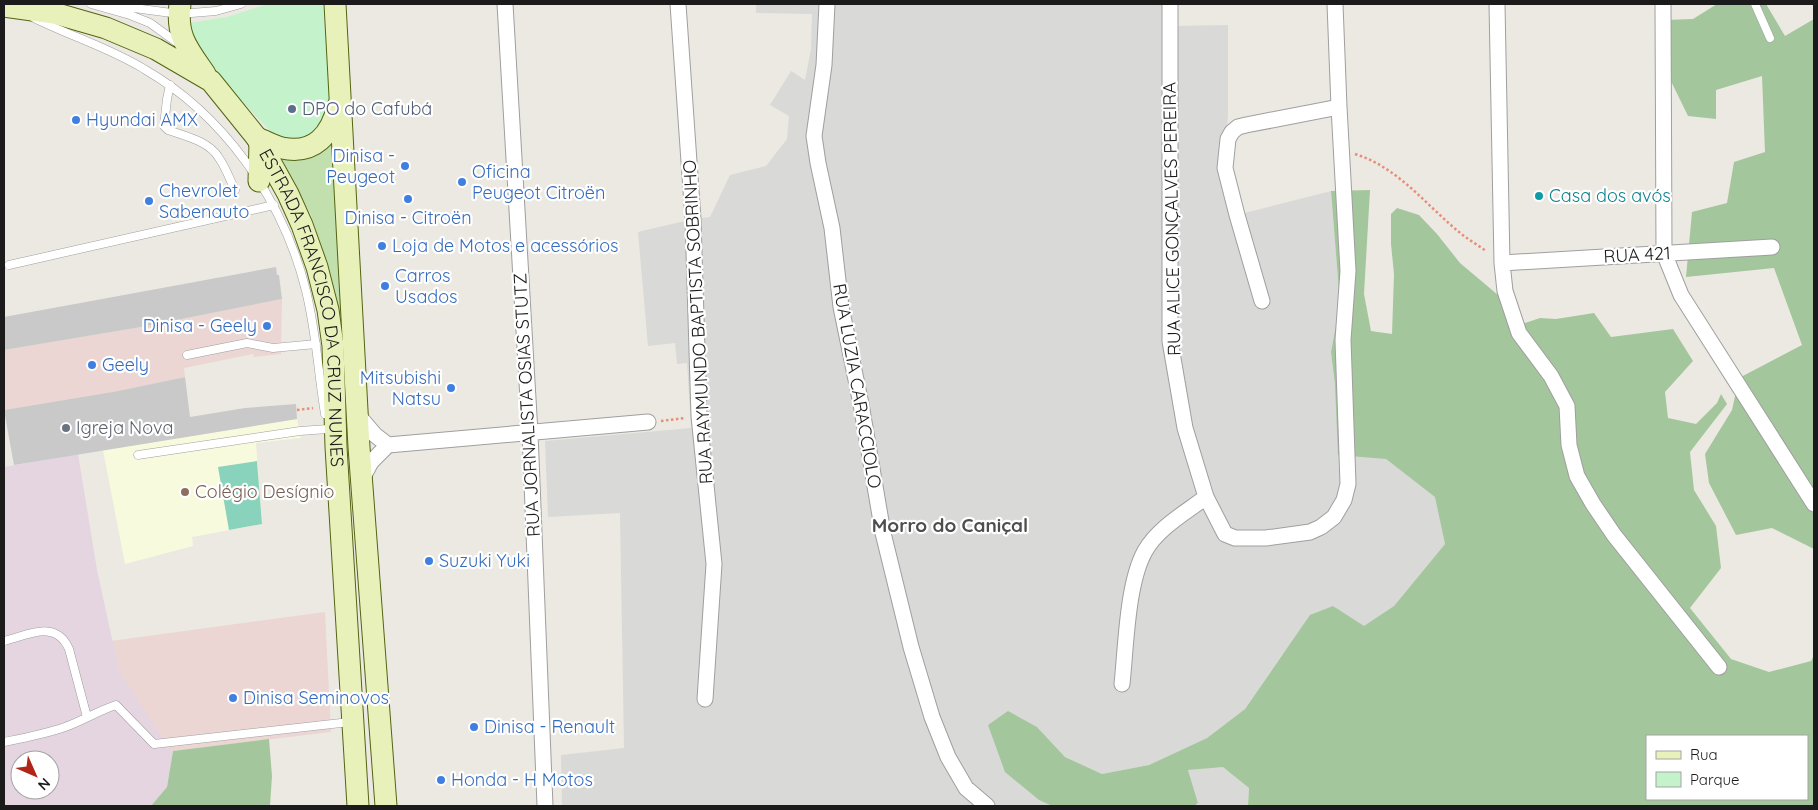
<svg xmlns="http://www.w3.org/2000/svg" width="1818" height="810" font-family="Quicksand,sans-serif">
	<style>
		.residential { fill: #d9d9d8 }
		.commercial { fill: #ebd6d3 }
		.industrial { fill: #e4d5e0; fill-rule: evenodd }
		.education { fill: #f8fadd }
		.religious { fill: #c9c9c9 }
		.grass { fill: #c2e0ae }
		.forest { fill: #a4c69c; fill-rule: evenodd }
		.park { fill: #c3f2cb }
		.pitch { fill: #89d2bc }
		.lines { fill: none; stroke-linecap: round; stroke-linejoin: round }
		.service-casing { stroke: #9f9f9f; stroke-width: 9 }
		.minor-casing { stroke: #9f9f9f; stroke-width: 17 }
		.secondary-casing { stroke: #536411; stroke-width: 23 }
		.path { stroke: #e88d77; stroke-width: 2.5; stroke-dasharray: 2.5 2.5; stroke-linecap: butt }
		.service { stroke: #fff; stroke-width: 8 }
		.minor { stroke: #fff; stroke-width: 15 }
		.secondary { stroke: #e9f1bb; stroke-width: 21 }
		.service-dot { fill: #5c6f8a; stroke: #fff; stroke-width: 2 }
		.shop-dot { fill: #3f7fe0; stroke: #fff; stroke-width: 2 }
		.culture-dot { fill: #0f9aa8; stroke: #fff; stroke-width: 2 }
		.worship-dot { fill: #6b7280; stroke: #fff; stroke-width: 2 }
		.education-dot { fill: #8d6e63; stroke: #fff; stroke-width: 2 }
		.labels { text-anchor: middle; stroke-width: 4.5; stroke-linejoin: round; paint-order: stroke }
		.service-label { font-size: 18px; fill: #4e5e75; stroke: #fff; text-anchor: start }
		.shop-label { font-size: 18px; fill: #366cbe; stroke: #fff; text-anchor: start }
		.culture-label { font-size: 18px; fill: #0d838f; stroke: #fff; text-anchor: start }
		.street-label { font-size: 18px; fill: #1b1b1b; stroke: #fff }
		.worship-label { font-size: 18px; fill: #5b616d; stroke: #fff; text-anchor: start }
		.education-label { font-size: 18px; fill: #785e54; stroke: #fff; text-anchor: start }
		.neighbourhood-label { font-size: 19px; font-weight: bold; fill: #4e4e4e; stroke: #fff }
	</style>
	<rect width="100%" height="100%" fill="#ece9e2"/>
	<path class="residential" d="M756,4H1169L1171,26L1228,25V113L1225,168L1237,215L1331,191L1340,304L1331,352L1335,385L1386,459L1436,497L1445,544L1394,606L1364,627L1333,606L1282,655L1245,709L1207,738L1149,765L1102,774L1065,757L1037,727L1039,800L1052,806H562L561,755L624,748L620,513L548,517L545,441L691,428L687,363L677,364L675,343L648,346L638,232L693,219L710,217L730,175L766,166L787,139L789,116L770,105L791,71L805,80L811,49L812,14L756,13Z
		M1223,766L1249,788L1248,806H1194L1198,803L1188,770Z"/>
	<path class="commercial" d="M282,299L281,354L254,357L253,354L184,368L185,377L118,391L4,410V350L141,327Z
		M325,612L331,732L173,751L166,743L119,672L111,641Z"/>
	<path class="industrial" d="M78,454L97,570L119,671L166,743L173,751L167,787L151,806H4V467ZM20,760H50V790H20Z"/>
	<path class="education" d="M297,419L301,438L256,443L262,524L192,537L193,546L125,564L103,450Z"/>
	<path class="religious" d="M276,267L277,275H279L282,299L141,327L4,350V317Z
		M185,377L190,417L245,408L296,404L297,419L14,465L4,410L118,391Z"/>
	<path class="grass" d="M336,140L345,352L326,266L311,215L281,158C307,162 315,153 336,140Z"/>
	<path class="forest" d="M1717,4H1766L1785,36L1814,19V549L1772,528L1736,535L1709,483L1705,454L1732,410L1739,378L1802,345L1774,268L1686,277L1692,212L1727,203L1734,162L1765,152L1762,76L1716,90V119L1688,116L1668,75L1665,20L1693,19Z
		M1370,190L1364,294L1371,331L1392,334L1394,274L1391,244V214L1397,208L1419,215L1437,234L1460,263L1498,295L1507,317L1525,323L1540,318L1556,319L1594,313L1611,337L1673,329L1693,361L1665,392L1668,418L1696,424L1717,403L1721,394L1727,404L1690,452L1694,490L1716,526L1721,568L1690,608L1731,659L1769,672L1811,661L1814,655V806H1248L1249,788L1223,767L1188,770L1198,803L1194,806H1052L1039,800L1005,772L988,725L1008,711L1037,727L1065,757L1102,774L1149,765L1207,738L1245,709L1310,615L1333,606L1364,626L1394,606L1445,544L1435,497L1386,459L1338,455L1335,385L1331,352L1340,304L1331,191ZM1647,736H1807V799H1647Z
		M269,739L272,776L270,806H151L167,787L173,751Z"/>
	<path class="park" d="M268,4H323L330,103L327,114L315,132L298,141L274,135L235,94L200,50L189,23L227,17Z"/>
	<path class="pitch" d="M257,461L262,524L229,530L218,467Z"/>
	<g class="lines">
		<defs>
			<path id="service" d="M91,4L130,15L150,23L179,44
				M104,4L179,14L216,11L241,4
				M1755,4L1770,38
				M34,18C70,36 110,48 144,69C224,115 282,198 305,287C316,328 318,372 325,414
				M170,85L167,99L164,126L168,130C185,136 209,141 219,158C226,168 230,180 235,190
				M9,265L274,205
				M187,355L247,343L273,348L316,344
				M138,455L300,431L328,429
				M4,641C28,635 56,619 69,649L87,717
				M4,742C24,738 45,734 65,727C82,721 98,711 116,705L154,744L350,722"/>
			<path id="minor" d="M505,4L530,433L545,806
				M678,4L693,219L699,416L714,564L705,699
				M827,4L824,65L814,136L818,163L832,228L841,307L861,404L883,533L911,647L932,717L948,757L966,788L987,806
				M1170,4V341L1185,428L1206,497L1225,534L1235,538H1266L1310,532L1321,527L1334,517L1344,500L1348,484L1343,340L1348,271L1339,107L1335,4
				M1497,4L1502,263L1505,291L1519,333L1551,376L1567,406L1569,445L1577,476L1593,504L1614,535L1719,667
				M1663,4L1664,253L1681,295L1814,504
				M1502,263L1772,247
				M1262,301L1237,215L1225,168L1228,139L1232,132L1238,127L1246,125L1339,107
				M357,414L375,435L388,445L371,462L362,479
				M388,445L648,422
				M1122,684C1126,647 1127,583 1145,551C1158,528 1185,513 1206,497"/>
			<g id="secondary">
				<path d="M180,4C176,36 187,48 205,74"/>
				<path d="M335,4L359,447L386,806"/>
				<path id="s1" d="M4,6L54,13L106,28L156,49L211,81L257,138L288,194L302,225L317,267L328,310L333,346L336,447L358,806"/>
				<path d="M257,138C265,141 274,146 282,148C315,155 331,134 338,106"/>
				<path d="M259,181L260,143"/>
			</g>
		</defs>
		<use href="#service" class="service-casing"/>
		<use href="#minor" class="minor-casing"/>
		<use href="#secondary" class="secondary-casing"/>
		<path class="path" d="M1355,154C1400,168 1428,208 1464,236C1471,241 1479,246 1486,251
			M297,410L313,408
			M661,421L685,418"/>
		<use href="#service" class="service"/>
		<use href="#minor" class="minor"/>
		<use href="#secondary" class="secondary"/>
	</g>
	<circle class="service-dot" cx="292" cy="109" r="5"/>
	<g class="shop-dot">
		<circle cx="76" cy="120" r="5"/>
		<circle cx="405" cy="166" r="5"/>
		<circle cx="462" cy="182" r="5"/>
		<circle cx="408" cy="199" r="5"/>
		<circle cx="149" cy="201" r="5"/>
		<circle cx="382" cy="246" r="5"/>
		<circle cx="385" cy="286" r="5"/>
		<circle cx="267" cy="326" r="5"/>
		<circle cx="92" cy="365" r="5"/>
		<circle cx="451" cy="388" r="5"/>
		<circle cx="429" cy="561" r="5"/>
		<circle cx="233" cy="698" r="5"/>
		<circle cx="474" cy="727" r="5"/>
		<circle cx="441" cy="780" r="5"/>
	</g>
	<circle class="culture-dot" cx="1539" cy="196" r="5"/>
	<circle class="worship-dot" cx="66" cy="428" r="5"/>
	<circle class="education-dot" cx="185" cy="492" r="5"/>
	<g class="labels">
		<g class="service-label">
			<text x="302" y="115">DPO do Cafubá</text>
		</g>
		<g class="shop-label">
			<text x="86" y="126">Hyundai AMX</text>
			<text x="395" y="162" text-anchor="end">Dinisa -<tspan x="395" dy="21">Peugeot</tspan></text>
			<text x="472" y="178">Oficina<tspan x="472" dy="21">Peugeot Citroën</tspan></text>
			<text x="159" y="197">Chevrolet<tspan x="159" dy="21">Sabenauto</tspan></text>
			<text x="408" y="224" text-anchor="middle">Dinisa - Citroën</text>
			<text x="392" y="252">Loja de Motos e acessórios</text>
			<text x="395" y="282">Carros<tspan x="395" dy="21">Usados</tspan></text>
			<text x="257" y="332" text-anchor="end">Dinisa - Geely</text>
			<text x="102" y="371">Geely</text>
			<text x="441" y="384" text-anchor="end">Mitsubishi<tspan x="441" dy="21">Natsu</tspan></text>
			<text x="439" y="567">Suzuki Yuki</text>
			<text x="243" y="704">Dinisa Seminovos</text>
			<text x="484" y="733">Dinisa - Renault</text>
			<text x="451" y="786">Honda - H Motos</text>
		</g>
		<g class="culture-label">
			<text x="1549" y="202">Casa dos avós</text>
		</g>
		<g class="street-label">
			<text transform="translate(1172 219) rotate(-91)" y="6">RUA ALICE GONÇALVES PEREIRA</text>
			<text transform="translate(1637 255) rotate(-3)" y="6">RUA 421</text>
			<text dy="6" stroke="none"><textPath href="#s1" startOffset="475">ESTRADA FRANCISCO DA CRUZ NUNES</textPath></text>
			<text transform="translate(698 322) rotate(-93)" y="6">RUA RAYMUNDO BAPTISTA SOBRINHO</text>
			<text transform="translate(857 386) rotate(80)" y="6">RUA LUZIA CARACCIOLO</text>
			<text transform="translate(527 405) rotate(-93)" y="6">RUA JORNALISTA OSIAS STUTZ</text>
		</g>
		<g class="worship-label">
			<text x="76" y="434">Igreja Nova</text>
		</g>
		<g class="education-label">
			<text x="195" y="498">Colégio Desígnio</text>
		</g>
		<g class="neighbourhood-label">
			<text x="950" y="532">Morro do Caniçal</text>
		</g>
	</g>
	<rect width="1818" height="810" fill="none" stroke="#1b1b1b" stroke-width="10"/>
	<rect x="1646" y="735" width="162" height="65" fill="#ffffff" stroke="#a4a4a4"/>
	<rect x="1656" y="751" width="25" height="8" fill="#e9f1bb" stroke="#a4a4a4"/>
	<text x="1690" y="760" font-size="15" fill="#1b1b1b">Rua</text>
	<rect x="1656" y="772" width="25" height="15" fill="#c3f2cb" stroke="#a4a4a4"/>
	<text x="1690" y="785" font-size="15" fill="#1b1b1b">Parque</text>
	<g transform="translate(35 775) rotate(135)"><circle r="24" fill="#ffffff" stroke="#a4a4a4"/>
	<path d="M0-4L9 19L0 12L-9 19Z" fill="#af2618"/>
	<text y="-8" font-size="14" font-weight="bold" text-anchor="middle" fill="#1b1b1b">N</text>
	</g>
</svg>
